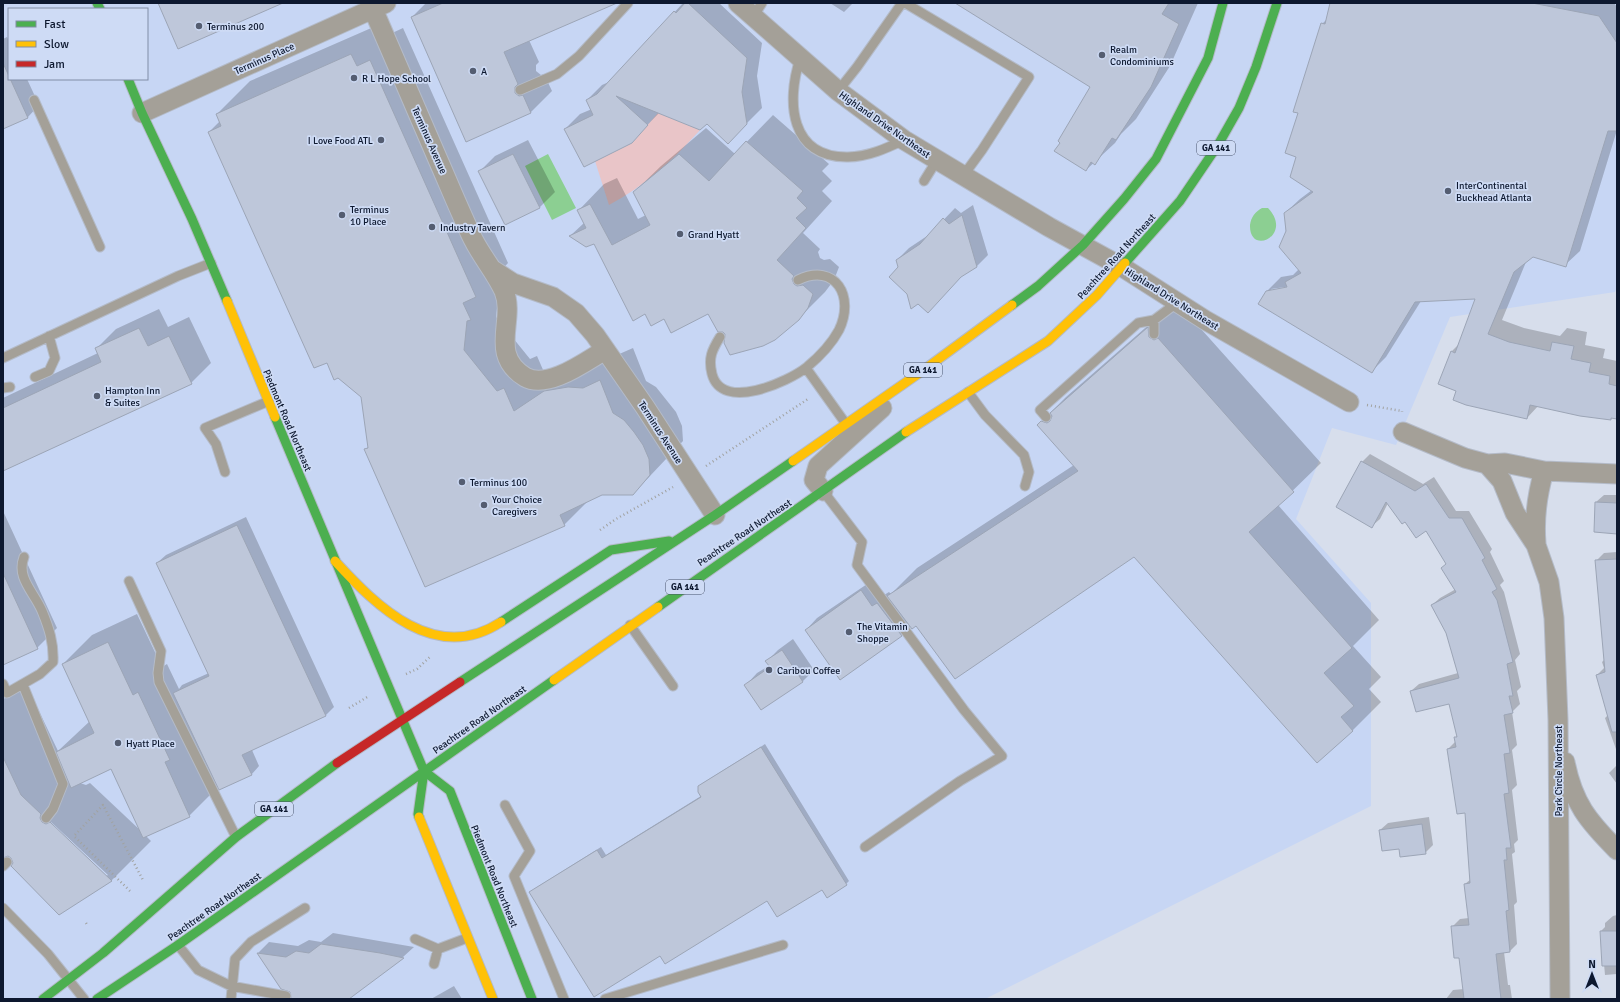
<svg xmlns="http://www.w3.org/2000/svg" width="1620" height="1002" font-family="Signika,sans-serif">
	<style>
		.built { fill: #c7d6f4; fill-rule: evenodd }
		.green { fill: #e9c5c8 }
		.water { fill: #8ccf92 }
		.shadow { fill: #0003; fill-rule: evenodd }
		.building { fill: #bec7da; stroke: #9ca5b6 }
		.lines { fill: none; stroke-linecap: round; stroke-linejoin: round }
		.lane-casing { stroke: #b4bbc8; stroke-width: 11 }
		.street-casing { stroke: #b4bbc8; stroke-width: 21 }
		.fast-casing { stroke: #b4bbc8; stroke-width: 11 }
		.slow-casing { stroke: #b4bbc8; stroke-width: 11 }
		.jam-casing { stroke: #b4bbc8; stroke-width: 11 }
		.path { stroke: #a1a2a0; stroke-width: 2.5; stroke-dasharray: 1 3; stroke-linecap: butt }
		.lane { stroke: #a4a098; stroke-width: 9 }
		.street { stroke: #a4a098; stroke-width: 19 }
		.fast { stroke: #4caf50; stroke-width: 9 }
		.slow { stroke: #ffc107; stroke-width: 9 }
		.jam { stroke: #c62828; stroke-width: 9 }
		.poi-dot { fill: #545d71; stroke: #cedbf5; stroke-width: 1.5 }
		.labels { text-anchor: middle; stroke-width: 3.5; stroke-linejoin: round; paint-order: stroke }
		.shield { fill: #cedbf5; stroke: #47526a; stroke-width: 1 }
		.shield-label { font-size: 9px; font-weight: bold; fill: #0d182f }
		.poi-label { font-size: 10px; fill: #0d182f; stroke: #cedbf5; text-anchor: start }
		.street-label { font-size: 10px; fill: #0d182f; stroke: #cedbf5 }
	</style>
	<rect width="100%" height="100%" fill="#d7deec"/>
	<path class="built" d="M3,3H1617V287L1615,292L1450,317L1396,445L1332,428L1296,519L1371,603V806L985,999H3ZM9,9H147V79H9Z"/>
	<path class="green" d="M658,113L700,130C673,160 645,186 609,205L595,161L632,143Z"/>
	<path class="water" d="M548,154L576,208L552,220L525,166Z
		M1262,208H1268C1294,235 1249,257 1250,225C1251,217 1255,212 1262,208Z"/>
	<path class="shadow" d="M426,3H599L529,40L539,62L536,65V71L541,75L544,74L552,91L530,113L412,17Z
		M683,3H719L762,43L757,76L762,108L728,142L707,123L659,113L631,142L565,129L580,114L592,109L587,100L602,85L611,81Z
		M830,3H853L844,12Z
		M957,3H1198L1170,66L1136,119L1121,134L1115,143L1086,170L1091,87Z
		M1331,3H1614L1617,7V130L1580,251L1565,265L1533,256L1526,262L1502,320L1524,328L1560,336L1567,328L1587,332L1585,345L1605,349L1603,358L1617,361V418L1613,417L1611,419L1539,405L1527,418L1458,391L1452,351L1460,343L1477,298L1421,301L1386,357L1372,371L1267,291L1281,277L1293,275L1299,269L1286,234L1285,213L1300,199L1312,190L1298,156L1299,112L1322,24L1328,18ZM1292,286V288L1273,291L1271,289Z
		M385,22L390,34L403,28L508,263L498,274L499,290L496,317L530,359L537,356L547,379L617,355L633,348L646,381L656,387L676,412L682,426L683,441L633,494H602L588,501L564,525L366,449L369,446L362,396L209,132L220,121L217,114L250,81Z
		M7,37L9,41V79H27L39,105L28,117L3,128V39Z
		M773,115L829,164L822,171L832,181L822,191L832,201L803,233L820,249L818,252L820,258L824,260L830,259L839,267L834,280L825,292L798,319L726,334L709,312L665,318L645,313L594,242L570,236L584,223L578,211L604,184L617,178L638,219L646,215L634,192L661,166L706,128L735,154Z
		M528,140L555,192L540,207L505,224L480,171L495,156Z
		M973,205L988,255L977,266L899,267L897,260L909,248L930,234L955,208L961,213Z
		M1176,301L1321,463L1278,505L1379,620L1353,646L1381,677L1369,689L1381,702L1353,730L1317,761L1134,556L911,626L901,635L806,630L817,618L873,580L884,595L889,592L891,594L917,568L1074,465L1038,425L1066,397Z
		M159,309L168,327L189,317L211,363L191,383L3,470V398L98,353L96,349L116,329Z
		M1370,454L1423,484L1434,477L1456,511H1469L1492,549L1490,552L1504,581L1500,585L1504,592L1520,654L1515,660L1521,687L1517,691L1520,704L1512,712L1517,745L1512,750L1517,785L1512,790L1518,840L1514,844L1515,852L1512,854L1517,902L1514,905L1517,944L1510,951L1504,952L1508,985H1510L1512,999H1446L1453,990L1464,989L1460,956L1452,927L1460,919L1469,918L1465,884L1471,879L1466,811L1448,749L1456,741L1455,738L1457,736L1450,702L1411,691L1419,684L1458,673L1447,633L1432,605L1440,598L1456,589L1447,564L1426,530L1406,520L1388,503L1380,519L1372,526L1362,462Z
		M1604,495H1617V533L1596,502Z
		M3,511L57,628L37,648L3,664Z
		M246,517L334,707L326,715L252,750L259,766L251,775L219,786L189,816L146,836L151,841L112,880L60,913L14,863L12,857L8,855L3,857V699L28,688L58,751L90,721L63,664L92,635L137,614L162,667L167,664L179,689L182,685L209,673L157,563L166,555ZM111,768L141,831L90,783L86,785L80,783ZM51,822L108,875L106,876L51,825Z
		M1617,552V752L1605,718L1608,715L1597,675L1604,668L1602,662L1605,659L1596,561L1604,553Z
		M793,639L814,670L803,681L762,709L746,685L757,673L770,665L767,661L778,650Z
		M765,744L849,881L846,884L767,900L660,955L534,889L601,847L606,855L701,796L699,786L703,783Z
		M1616,766H1617V784L1609,773Z
		M1429,817L1433,845L1425,853L1400,848L1380,830L1388,823Z
		M1617,915V974L1605,975L1601,931L1605,927V923L1613,916Z
		M333,933L414,947L403,957L347,999H292V993L288,989L282,988L258,953L269,942L298,946L309,940L321,942Z
		M454,986L462,999H431Z"/>
	<path class="building" d="M158,3H283L178,49Z
		M443,3H617L504,52L518,84L515,87V93L519,96L523,95L531,113L466,142L411,17Z
		M685,3H688L747,58L742,92L747,124L728,144L707,124L700,130L616,96L648,125L632,143L584,167L564,129L593,115L586,100L597,94L674,11L676,13Z
		M955,3H1169L1162,14L1179,24L1151,87L1116,140L1112,138L1095,165L1091,162L1086,171L1054,151L1060,143L1058,141L1090,87Z
		M1330,3H1532L1599,16L1617,43V131H1608L1566,267L1533,257L1514,272L1488,334L1509,342L1550,351L1552,342L1574,346L1571,359L1591,363L1589,372L1610,376L1609,384L1617,386V419L1611,418V420L1580,416L1530,405L1527,419L1466,405L1453,400L1456,391L1438,384L1451,351L1455,353L1475,299L1415,302L1372,373L1258,304L1266,291L1287,287L1285,282L1301,273L1279,247L1286,231L1284,213L1313,192L1290,177L1296,157L1285,153L1298,113L1293,112L1321,23L1325,24Z
		M351,54L357,66L370,60L476,297L463,303L471,320L467,321L464,350L497,391L504,388L514,411L544,391L568,387L583,388L600,380L613,413L624,420L634,432L643,445L649,459L650,475L633,495H602L560,515L565,526L425,587L364,449L368,448L361,397L338,378L334,380L327,363L314,368L208,132L221,126L216,114Z
		M3,63L28,118L3,129Z
		M746,141L803,191L797,198L807,208L796,218L806,228L777,260L794,276L792,279L794,284L797,286L803,285L813,294L808,308L799,320L775,340L763,346L730,355L724,343L725,334L723,332H718L708,314L671,333L664,319L651,326L645,314L633,321L594,244L586,247L569,236L586,228L577,210L590,204L612,245L650,225L633,192L679,154L709,181Z
		M513,154L540,208L505,225L478,171Z
		M962,215L977,267L961,277L928,313L918,304L911,309L907,294L889,277L898,267L896,260L920,244L943,218L949,224Z
		M1148,327L1149,337L1154,340L1158,338L1294,492L1249,532L1352,648L1324,673L1354,706L1341,717L1353,731L1317,763L1134,557L955,679L916,626L912,629L887,596L1078,471L1037,425L1041,421L1047,423L1050,421L1052,416L1050,413Z
		M139,328L148,346L169,336L192,384L3,471V408L101,362L95,348Z
		M1361,461L1415,491L1426,484L1449,518H1462L1485,558L1482,560L1497,589L1492,592L1497,600L1513,662L1507,664L1513,696H1509L1513,713L1504,715L1510,753L1504,754L1509,793L1504,794L1511,848H1506L1507,860H1504L1509,910L1506,911L1510,952L1496,954L1501,999H1464L1459,958H1454L1451,926L1469,925L1464,884L1470,883L1465,813L1457,814L1447,749L1456,747L1454,737H1457L1449,704L1416,712L1410,691L1459,678L1446,633L1431,605L1456,592L1441,568L1446,564L1426,531L1416,538L1405,522L1402,524L1386,502L1372,528L1336,507Z
		M1595,502L1617,503V534L1594,532Z
		M237,525L326,716L242,755L252,775L219,790L173,693L209,676L156,563Z
		M1617,559V732H1612L1596,675L1605,672L1595,560Z
		M3,573L38,649L3,665Z
		M861,590L872,606L877,603L902,636L840,680L805,630Z
		M108,642L133,695L138,692L170,760L165,762L190,817L143,838L111,769L71,788L56,752L94,733L62,664Z
		M782,650L803,682L761,710L744,685L770,667L765,661Z
		M761,747L847,885L827,898L822,890L777,917L767,901L665,964L660,956L594,997L529,892L597,850L602,858L701,797L698,792V786Z
		M3,757L21,795L41,814L40,818L42,822L46,824L50,822L112,881L59,915L11,866L13,863L11,858L8,856L3,858Z
		M1422,824L1426,854L1400,857L1399,849L1382,851L1379,830Z
		M1600,931H1617V966H1602Z
		M321,944L380,953L404,958L349,999H291L290,992L281,989L257,953L286,957L296,951L309,953Z"/>
	<g class="lines">
		<defs>
			<path id="lane" d="M905,3L1029,77L982,150L963,176
				M753,17L762,3
				M800,59C786,102 790,158 848,157C868,157 887,148 904,140
				M520,90L557,74L579,56L628,3
				M838,91L857,67L902,3
				M34,100L100,247
				M924,181L937,160
				M1154,320V334
				M720,337C712,350 708,358 712,374C722,412 788,382 807,367C819,357 832,343 839,330C855,297 836,262 798,280
				M3,358L178,276L211,263
				M806,368L846,424
				M35,377L49,371L55,358L49,336
				M3,388L10,387
				M968,392L985,415L1024,455L1029,472L1025,486
				M1046,417L1040,410L1138,323L1154,320L1178,302
				M225,472L216,444L205,428L269,401
				M823,491L862,542L857,565L964,710L1002,756L960,781L865,847
				M129,581L161,651L158,673L159,682L236,837
				M630,625L673,686
				M3,684L7,693L40,674L53,662C54,643 49,628 42,611C34,592 16,578 24,557
				M23,685L63,784L53,809L46,818
				M505,805L530,851L514,876L564,999
				M3,866L7,862
				M3,908L48,954L84,999
				M415,939L438,949
				M178,945L198,970L231,986L286,996
				M434,964L438,949L467,938
				M231,999L235,959L251,942L305,908
				M605,999L783,945"/>
			<path id="street" d="M738,3L838,91L904,140L1049,227L1122,267L1205,320L1349,402
				M373,9C395,60 417,111 439,162C450,187 461,214 473,239C482,257 496,273 504,291C516,320 488,354 525,377C548,390 586,361 605,350
				M142,113L386,3
				M493,270L513,283L553,297L576,313L595,335L645,407L715,515
				M1403,432L1465,458L1487,464L1505,463L1544,471L1617,474
				M1487,464L1502,481L1515,513L1536,545L1549,582L1554,618L1558,720L1560,999
				M823,491L814,480L818,466L882,408
				M1536,543C1534,518 1537,495 1544,471
				M1565,762C1573,803 1588,821 1617,850"/>
			<path id="fast" d="M97,3L100,9
				M128,79L142,113L192,219L227,301
				M1125,263L1180,201L1218,145L1239,108L1256,67L1277,3
				M1012,305L1038,286L1083,245L1124,199L1156,159L1208,58L1223,3
				M275,417L424,771L418,814L419,817
				M658,607L906,432
				M501,622L611,550L669,541
				M460,682L715,515L793,461
				M424,771L450,791L532,999
				M43,999L103,953L236,837L337,763
				M97,999L178,945L554,680"/>
			<path id="slow" d="M227,301L275,417
				M906,432L1048,341L1097,295L1125,263
				M793,461L925,369L1012,305
				M335,561C377,607 436,665 501,622
				M554,680L658,607
				M419,817L493,999"/>
			<path id="jam" d="M337,763L460,682"/>
		</defs>
		<use href="#lane" class="lane-casing"/>
		<use href="#street" class="street-casing"/>
		<use href="#fast" class="fast-casing"/>
		<use href="#slow" class="slow-casing"/>
		<use href="#jam" class="jam-casing"/>
		<path class="path" d="M1367,405L1402,411V412
			M706,466L808,399
			M600,530L616,519L673,487
			M406,674L417,669L431,656
			M349,708L369,696
			M130,891L74,836L103,805L143,880
			M86,923L88,926"/>
		<use href="#lane" class="lane"/>
		<use href="#street" class="street"/>
		<use href="#fast" class="fast"/>
		<use href="#slow" class="slow"/>
		<use href="#jam" class="jam"/>
	</g>
	<g class="poi-dot">
		<circle cx="199" cy="26" r="4"/>
		<circle cx="1102" cy="55" r="4"/>
		<circle cx="473" cy="71" r="4"/>
		<circle cx="354" cy="78" r="4"/>
		<circle cx="381" cy="140" r="4"/>
		<circle cx="1448" cy="191" r="4"/>
		<circle cx="342" cy="215" r="4"/>
		<circle cx="432" cy="227" r="4"/>
		<circle cx="680" cy="234" r="4"/>
		<circle cx="97" cy="396" r="4"/>
		<circle cx="462" cy="482" r="4"/>
		<circle cx="484" cy="505" r="4"/>
		<circle cx="849" cy="632" r="4"/>
		<circle cx="769" cy="670" r="4"/>
		<circle cx="118" cy="743" r="4"/>
	</g>
	<g class="labels">
		<g class="shield">
			<rect x="1197" y="141" width="38" height="14" rx="3"/>
			<rect x="904" y="363" width="38" height="14" rx="3"/>
			<rect x="666" y="580" width="38" height="14" rx="3"/>
			<rect x="255" y="802" width="38" height="14" rx="3"/>
		</g>
		<g class="shield-label">
			<text x="1216" y="151">GA 141</text>
			<text x="923" y="373">GA 141</text>
			<text x="685" y="590">GA 141</text>
			<text x="274" y="812">GA 141</text>
		</g>
		<g class="poi-label">
			<text x="207" y="30">Terminus 200</text>
			<text x="1110" y="53">Realm<tspan x="1110" dy="12">Condominiums</tspan></text>
			<text x="481" y="75">A</text>
			<text x="362" y="82">R L Hope School</text>
			<text x="373" y="144" text-anchor="end">I Love Food ATL</text>
			<text x="1456" y="189">InterContinental<tspan x="1456" dy="12">Buckhead Atlanta</tspan></text>
			<text x="350" y="213">Terminus<tspan x="350" dy="12">10 Place</tspan></text>
			<text x="440" y="231">Industry Tavern</text>
			<text x="688" y="238">Grand Hyatt</text>
			<text x="105" y="394">Hampton Inn<tspan x="105" dy="12">&amp; Suites</tspan></text>
			<text x="470" y="486">Terminus 100</text>
			<text x="492" y="503">Your Choice<tspan x="492" dy="12">Caregivers</tspan></text>
			<text x="857" y="630">The Vitamin<tspan x="857" dy="12">Shoppe</tspan></text>
			<text x="777" y="674">Caribou Coffee</text>
			<text x="126" y="747">Hyatt Place</text>
		</g>
		<g class="street-label">
			<text transform="translate(264 58) rotate(-24)" y="4">Terminus Place</text>
			<text transform="translate(885 124) rotate(35)" y="4">Highland Drive Northeast</text>
			<text transform="translate(430 140) rotate(66)" y="4">Terminus Avenue</text>
			<text transform="translate(1116 256) rotate(-48)" y="4">Peachtree Road Northeast</text>
			<text transform="translate(1172 298) rotate(32)" y="4">Highland Drive Northeast</text>
			<text transform="translate(288 420) rotate(67)" y="4">Piedmont Road Northeast</text>
			<text transform="translate(661 432) rotate(57)" y="4">Terminus Avenue</text>
			<text transform="translate(744 532) rotate(-34)" y="4">Peachtree Road Northeast</text>
			<text transform="translate(479 719) rotate(-35)" y="4">Peachtree Road Northeast</text>
			<text transform="translate(1558 771) rotate(-90)" y="4">Park Circle Northeast</text>
			<text transform="translate(495 876) rotate(68)" y="4">Piedmont Road Northeast</text>
			<text transform="translate(214 906) rotate(-35)" y="4">Peachtree Road Northeast</text>
		</g>
	</g>
	<rect width="1620" height="1002" fill="none" stroke="#0d182f" stroke-width="8"/>
	<rect x="8" y="8" width="140" height="72" fill="#cedbf5" stroke="#818da6"/>
	<rect x="16" y="21" width="20" height="6" fill="#4caf50" stroke="#818da6"/>
	<text x="44" y="28" font-size="12" fill="#0d182f">Fast</text>
	<rect x="16" y="41" width="20" height="6" fill="#ffc107" stroke="#818da6"/>
	<text x="44" y="48" font-size="12" fill="#0d182f">Slow</text>
	<rect x="16" y="61" width="20" height="6" fill="#c62828" stroke="#818da6"/>
	<text x="44" y="68" font-size="12" fill="#0d182f">Jam</text>
	<g transform="translate(1592 974)" stroke="#cedbf5" stroke-width="3" paint-order="stroke">
	<path d="M0-3L7 15L0 10L-7 15Z" fill="#0d182f"/>
	<text y="-6" font-size="11" font-weight="bold" text-anchor="middle" fill="#0d182f">N</text>
	</g>
</svg>
